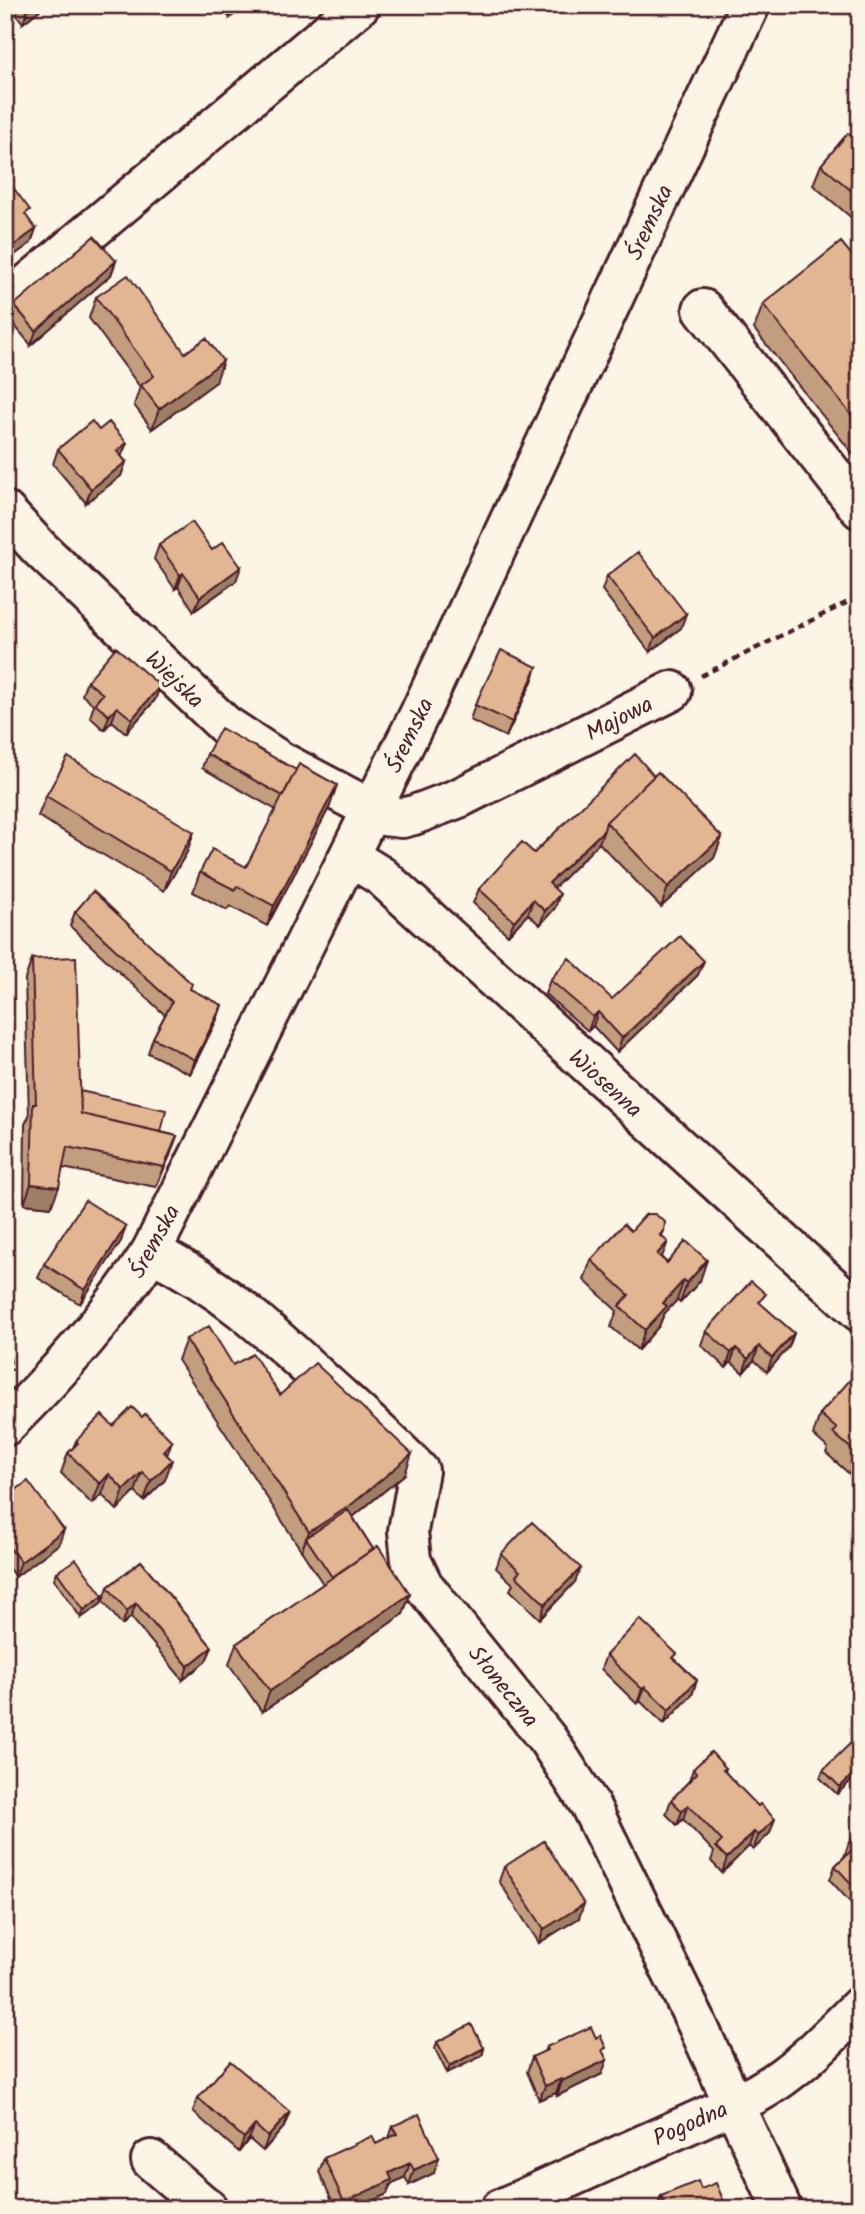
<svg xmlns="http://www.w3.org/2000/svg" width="865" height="2214" font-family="Kalam,sans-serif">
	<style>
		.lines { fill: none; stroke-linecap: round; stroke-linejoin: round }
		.minor-casing { stroke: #4a1f2b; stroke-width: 44 }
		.major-casing { stroke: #4a1f2b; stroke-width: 44 }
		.path { stroke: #4a1f2b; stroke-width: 4.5; stroke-dasharray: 7 5; stroke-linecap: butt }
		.minor { stroke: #fcf5e5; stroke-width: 38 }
		.major { stroke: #fcf5e5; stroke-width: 38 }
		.wall { fill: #c29d7e; stroke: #4a1f2b; stroke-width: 2 }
		.shaded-wall { fill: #9e7f66; stroke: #4a1f2b; stroke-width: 2 }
		.building { fill: #e2b692; stroke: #4a1f2b; stroke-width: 2 }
		.labels { text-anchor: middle; stroke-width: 7; stroke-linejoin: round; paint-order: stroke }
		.street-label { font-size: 23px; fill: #4a1f2b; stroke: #fcf5e5 }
	</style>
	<rect width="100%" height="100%" fill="#fcf5e5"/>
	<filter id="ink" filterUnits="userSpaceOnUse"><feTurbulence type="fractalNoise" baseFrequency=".0143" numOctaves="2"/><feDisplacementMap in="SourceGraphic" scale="14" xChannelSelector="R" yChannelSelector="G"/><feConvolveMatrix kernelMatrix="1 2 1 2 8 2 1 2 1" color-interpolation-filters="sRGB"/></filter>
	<g filter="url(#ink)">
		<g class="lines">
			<defs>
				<path id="minor" d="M5,303L360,5
					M703,309L860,509
					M5,511L39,548L225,725L280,761L384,816L402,818L414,815L459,798L672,691
					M350,857L381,876L860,1312
					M151,1252C222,1287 268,1330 325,1383C357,1412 389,1440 419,1471L408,1531L411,1560L423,1585L548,1740L590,1805L697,2024L782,2209
					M151,2160L208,2209
					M500,2209L756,2094C797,2071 827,2039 860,2006"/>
				<path id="major" d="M5,1426C60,1372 109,1316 151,1252L419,715L750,5"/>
			</defs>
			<use href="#minor" class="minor-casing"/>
			<use href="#major" class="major-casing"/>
			<path class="path" d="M701,676L860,596
				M5,1201L8,1352L11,1371
				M445,2209L467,2199"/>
			<use href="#minor" class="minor"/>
			<use href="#major" class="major"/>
		</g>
		<path class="wall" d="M9,5H46L23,23Z
			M219,5H245L230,18Z
			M860,144V225L813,185L821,165Z
			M116,261L111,275L31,345L9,319L14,305Z
			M860,265V463L754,329L763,304Z
			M96,297L185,353L216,382L152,429L134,405L140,387L89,318Z
			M58,449L122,457L126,462L121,476L86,503L53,464Z
			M159,545L212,550L236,581L194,611L178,587L175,589L154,559Z
			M607,576L681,628L650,652L602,590Z
			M537,667L532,681L506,737L470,720L475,705Z
			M87,681L160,686L155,700L126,733L112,721L104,730L90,717L94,705L82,695Z
			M207,754L330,806L267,926L230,906L227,910L193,892L200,872L246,867L276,810L202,768Z
			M654,776L722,837L714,858L661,907L599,843L554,888L555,908L540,925L528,914L508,935L473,903L479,889Z
			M46,796L187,852L164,891L38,816Z
			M75,912L190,990L222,1005L217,1019L190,1074L148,1053L153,1038L165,1015L70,926Z
			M32,959L80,1091L161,1132L177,1136L156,1187L63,1168L51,1207L24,1204L25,1124L29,1116L25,979Z
			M698,975L617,1052L593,1026L588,1031L545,994L550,980L612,999Z
			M631,1231H664L662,1236V1258L667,1263L700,1281L680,1303L677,1300L664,1314L659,1326L638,1350L611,1327L617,1311L584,1280L591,1260Z
			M121,1241L80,1304L38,1278L44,1264Z
			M762,1305L794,1333L789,1347L767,1372L754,1360L743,1373L731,1362L726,1368L701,1345L706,1331Z
			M186,1339L233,1365L405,1474L353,1517L373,1549L410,1594L403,1614L262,1712L229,1664L236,1644L323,1584L178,1360Z
			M860,1372V1476L859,1475L855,1479L826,1453L828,1448L813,1435L820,1414Z
			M113,1426L167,1455L165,1480L144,1501L135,1492L117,1510L102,1495L92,1504L61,1473L68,1453L73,1448L76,1441Z
			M5,1498L59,1544L15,1577L5,1563Z
			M501,1554L575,1582L540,1619L510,1590L513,1584L496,1568Z
			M141,1561L212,1647L206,1661L183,1680L131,1617L122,1625L103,1601L108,1587Z
			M57,1572L101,1604L81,1618L54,1579Z
			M606,1655L675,1659L697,1680L692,1695L664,1724L640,1701L637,1704L601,1669Z
			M860,1737V1772L837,1794L820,1778L823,1770Z
			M726,1768L725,1771L770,1833L753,1850L749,1846L722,1873L711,1861L714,1852L683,1819L677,1825L666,1814L671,1800L689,1781L693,1769Z
			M860,1833V1913L830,1880L835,1866L844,1857L849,1842Z
			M504,1867L579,1918L539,1943L499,1881Z
			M437,2042L484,2048L482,2056L447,2073L435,2049Z
			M546,2047L604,2054L602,2074L557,2096L556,2093L539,2100L527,2072L532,2057L544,2052Z
			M198,2098L284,2127L263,2151L249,2139L239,2152L193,2112Z
			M393,2126L434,2173L409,2185L405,2177L391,2184L387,2194L355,2209H336L319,2172L324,2158L376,2144L389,2138Z
			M701,2189L727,2209H657L661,2196Z"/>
		<path class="shaded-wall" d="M33,5H46L23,23L28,9Z
			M239,5H245L230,18L232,11Z
			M36,229L31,243L5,262V252Z
			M116,261L111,275L31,345L36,331Z
			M223,361L216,382L152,429L159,409Z
			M127,443L121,457L117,451Z
			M126,462L121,476L86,503L91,489Z
			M241,567L236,581L194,611L200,597Z
			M183,573L178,587L175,589L180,575Z
			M686,614L681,628L650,652L655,638Z
			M537,667L532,681L506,737L512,722Z
			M160,686L155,700L126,733L132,719Z
			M117,707L112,721L104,730L109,716Z
			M337,785L330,806L267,926L274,906Z
			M604,830L599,843L544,898L549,883Z
			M194,832L187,852L164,891L171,871Z
			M722,837L714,858L661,907L668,887Z
			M560,894L555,908L540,925L545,911Z
			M533,900L528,914L508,935L514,921Z
			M704,961L698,975L617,1052L622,1038Z
			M222,1005L217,1019L190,1074L195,1060Z
			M598,1012L593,1026L588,1031L593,1017Z
			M177,1136L170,1156L156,1187L164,1167Z
			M31,1184L59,1187L51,1207L24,1204Z
			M126,1226L121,1241L80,1304L85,1290Z
			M668,1242L660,1262L657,1254Z
			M707,1260L700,1281L680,1303L687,1283Z
			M684,1280L677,1300L664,1314L659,1326L638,1350L645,1330L663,1303Z
			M794,1333L789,1347L767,1372L772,1358Z
			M759,1346L754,1360L743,1373L748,1359Z
			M736,1348L731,1362L726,1368L731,1353Z
			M172,1441L165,1461L163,1451Z
			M412,1454L405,1474L343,1525L306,1538L301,1552L309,1532Z
			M172,1460L165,1480L144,1501L151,1481Z
			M860,1467V1472L855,1479Z
			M142,1472L135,1492L117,1510L124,1490Z
			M109,1474L102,1495L92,1504L100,1484Z
			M64,1530L59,1544L15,1577L21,1562Z
			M581,1568L575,1582L540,1619L545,1604Z
			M410,1594L403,1614L262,1712L270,1691Z
			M103,1596L101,1604L81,1618L84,1610Z
			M136,1603L131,1617L122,1625L127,1611Z
			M11,1626L8,1633L5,1635V1630Z
			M212,1647L206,1661L183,1680L188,1666Z
			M697,1680L692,1695L664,1724L669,1710Z
			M645,1687L640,1701L637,1704L642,1689Z
			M860,1767V1772L837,1794L840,1787Z
			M688,1805L683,1819L677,1825L682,1811Z
			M775,1819L770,1833L753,1850L758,1836Z
			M754,1832L749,1846L722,1873L727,1858Z
			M584,1904L579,1918L539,1943L544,1929Z
			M484,2048L482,2056L447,2073L450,2066Z
			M607,2060L602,2074L557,2096L562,2081Z
			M561,2079L556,2093L539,2100L545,2086Z
			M290,2112L284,2127L263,2151L268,2137Z
			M255,2125L249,2139L239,2152L244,2138Z
			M439,2158L434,2173L409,2185L414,2170Z
			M410,2163L405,2177L391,2184L387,2194L355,2209H342L344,2202L389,2173Z"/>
		<path class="building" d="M228,5H239L232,11Z
			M848,133L860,144V198L821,165Z
			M12,186L30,210L25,214L36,229L5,252V191Z
			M94,236L116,261L36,331L14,305Z
			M841,242L860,265V426L763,304Z
			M128,275L185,353L206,338L223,361L159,409L141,385L154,376L96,297Z
			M92,421L99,430L109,422L127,443L117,451L126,462L91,489L58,449Z
			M192,522L212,550L223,542L241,567L200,597L183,573L180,575L159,545Z
			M638,552L686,614L655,638L607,576Z
			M116,647L160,686L132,719L117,707L109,716L95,703L103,694L87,681Z
			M501,650L537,667L512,722L475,705Z
			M221,728L296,770L283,796L207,754Z
			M635,754L654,776L606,822L604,830L549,883L560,894L545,911L533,900L514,921L479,889L522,842L534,853Z
			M68,757L194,832L171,871L46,796Z
			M299,764L337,785L274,906L237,886L235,890L200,872L212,849L246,867Z
			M658,772L722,837L668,887L606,822Z
			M93,891L192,984L190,989L222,1005L195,1060L153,1038L172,1002L75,912Z
			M680,936L704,961L622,1038L598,1012L593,1017L550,980L569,958L612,999Z
			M76,957L81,1114L177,1136L164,1167L67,1147L59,1187L31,1184L33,1104H36L32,959Z
			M80,1091L166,1110L161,1132L81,1114Z
			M85,1200L126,1226L85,1290L44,1264Z
			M646,1214H655L665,1222L664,1231L660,1235L668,1242L657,1254L667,1263L686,1241L707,1260L687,1283L684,1280L663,1303L667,1306L645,1330L619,1306L629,1295L591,1260L624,1224L631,1231Z
			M751,1281L766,1294L759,1302L794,1333L772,1358L759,1346L748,1359L736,1348L731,1353L706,1331Z
			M209,1326L233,1365L253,1354L280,1395L315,1363L412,1454L351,1505L309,1532L186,1339Z
			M858,1371L860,1372V1456L833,1433L837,1429L820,1414Z
			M132,1407L142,1417L145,1414L172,1441L163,1451L172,1460L151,1481L142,1472L124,1490L109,1474L100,1484L68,1453L78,1443L76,1441L102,1415L113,1426Z
			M28,1481L64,1530L21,1562L5,1542V1498Z
			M348,1510L373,1549L332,1577L306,1538Z
			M532,1522L581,1568L545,1604L516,1576L520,1571L501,1554Z
			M378,1546L410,1594L270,1691L236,1644Z
			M76,1559L103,1596L84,1610L57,1572Z
			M141,1561L212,1647L188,1666L136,1603L127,1611L108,1587Z
			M5,1619L11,1626L5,1630Z
			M640,1619L677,1654L673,1658L697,1680L669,1710L645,1687L642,1689L606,1655Z
			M858,1736L860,1737V1767L840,1787L823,1770Z
			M711,1752L726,1768L723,1770L758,1806L760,1804L775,1819L758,1836L754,1832L727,1858L716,1847L722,1841L688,1805L682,1811L671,1800L697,1773L693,1769Z
			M860,1833V1893L835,1866L855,1847L849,1842Z
			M544,1841L584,1904L544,1929L504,1867Z
			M471,2024L484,2048L450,2066L437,2042Z
			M591,2027L596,2038L600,2035L606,2048L602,2050L607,2060L562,2081L561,2079L545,2086L532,2057L547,2050L546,2047Z
			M230,2061L290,2112L268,2137L255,2125L244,2138L198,2098Z
			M419,2114L439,2158L414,2170L410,2163L389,2173L392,2180L344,2202L324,2158L372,2136L376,2144L397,2134L393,2126Z
			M698,2181L701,2189L716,2183L727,2209H667L661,2196Z"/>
	</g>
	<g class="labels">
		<g class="street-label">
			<text transform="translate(649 222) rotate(-65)" y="8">Śremska</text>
			<text transform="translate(175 679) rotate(44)" y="8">Wiejska</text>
			<text transform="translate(619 718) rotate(-27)" y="8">Majowa</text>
			<text transform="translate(409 735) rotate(-64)" y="8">Śremska</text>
			<text transform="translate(606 1083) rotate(42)" y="8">Wiosenna</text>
			<text transform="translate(154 1241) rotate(-61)" y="8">Śremska</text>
			<text transform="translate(504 1686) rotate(51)" y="8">Słoneczna</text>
			<text transform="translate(690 2123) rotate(-24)" y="8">Pogodna</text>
		</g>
	</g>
	<rect width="865" height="2214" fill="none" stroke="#fcf5e5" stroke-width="28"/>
	<rect x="14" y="14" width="837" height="2186" fill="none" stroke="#4a1f2b" stroke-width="2.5" filter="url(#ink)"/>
</svg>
